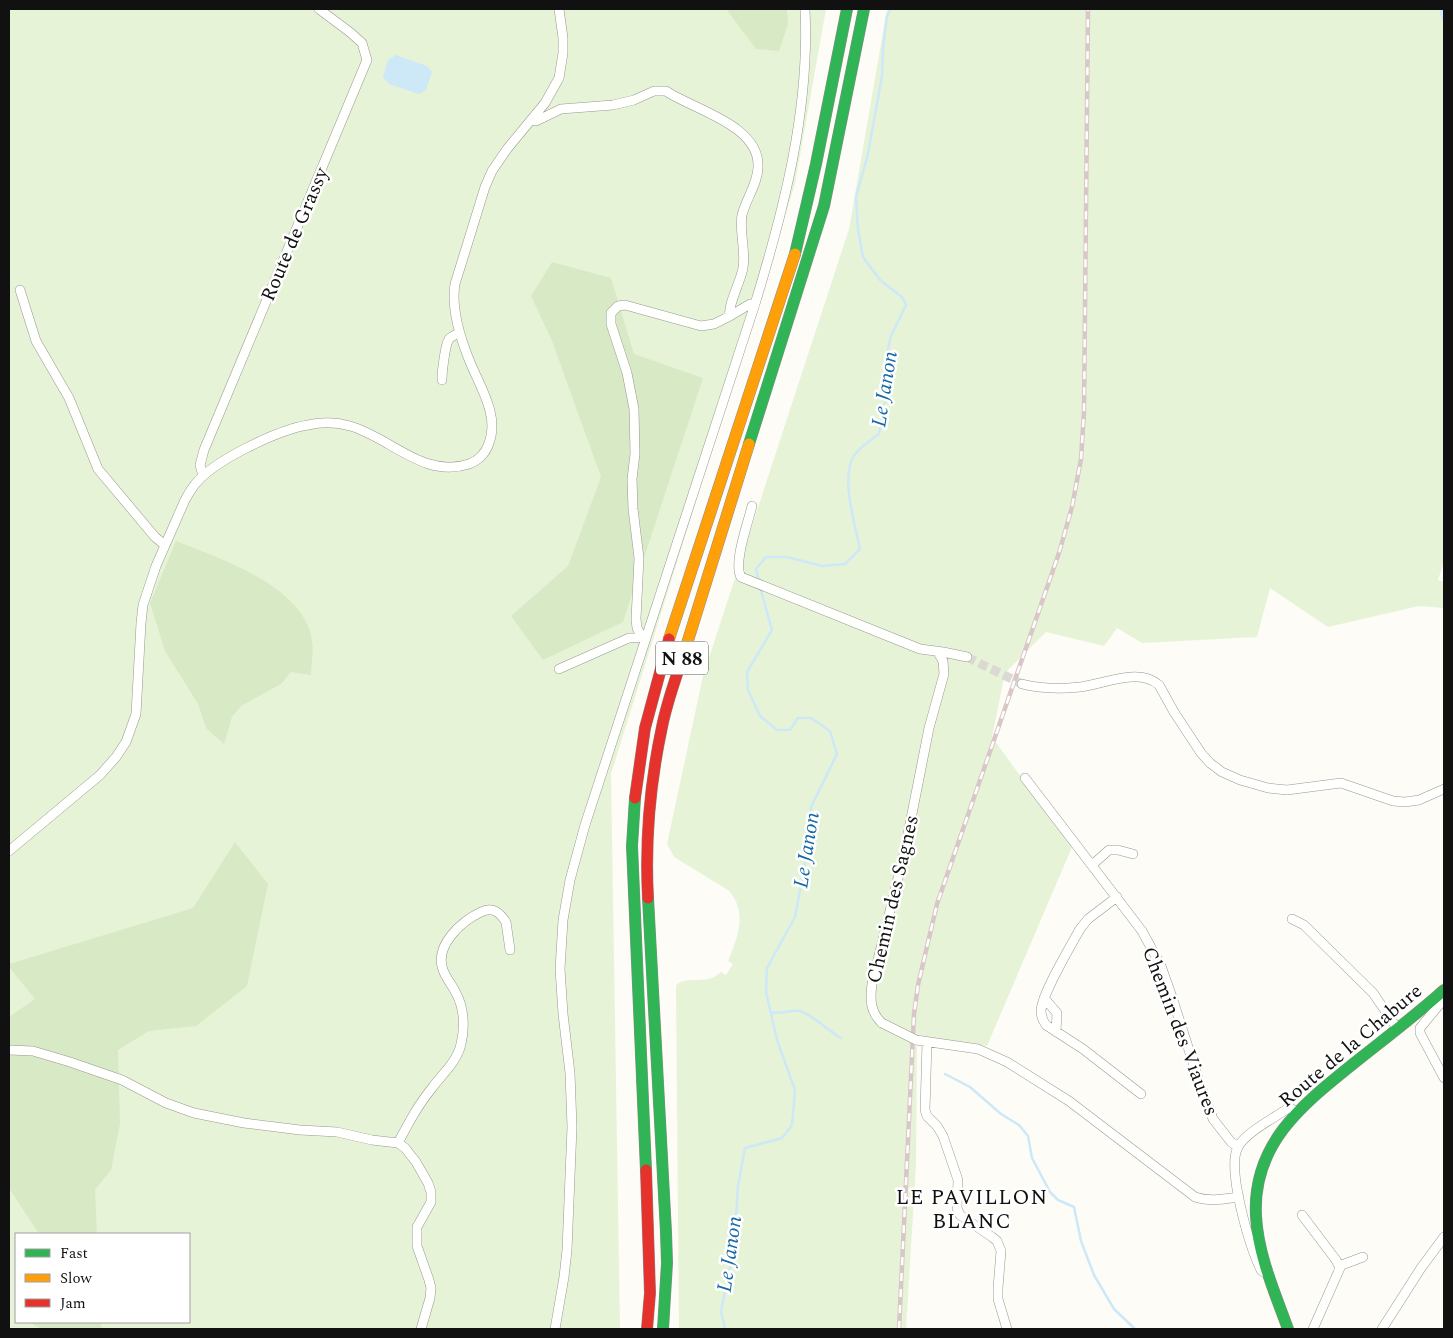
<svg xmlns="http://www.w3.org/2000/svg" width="1453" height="1338" font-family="Spectral,serif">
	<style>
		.green { fill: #e7f3d7; fill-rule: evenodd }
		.forest { fill: #d8eac5 }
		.water { fill: #cde8f7 }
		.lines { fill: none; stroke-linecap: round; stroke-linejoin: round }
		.stream { stroke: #cde8f7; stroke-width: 2.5 }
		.street-tunnel { stroke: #dad9d4; stroke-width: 9; stroke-dasharray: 9 4.5; stroke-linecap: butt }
		.street-casing { stroke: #979795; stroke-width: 10 }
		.fast-casing { stroke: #8e8d8b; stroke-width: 12 }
		.slow-casing { stroke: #8e8d8b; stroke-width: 12 }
		.jam-casing { stroke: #8e8d8b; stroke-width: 12 }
		.street { stroke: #fffffe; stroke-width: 9 }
		.fast { stroke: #30b455; stroke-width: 11 }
		.slow { stroke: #ff9f0a; stroke-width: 11 }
		.jam { stroke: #e5322d; stroke-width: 11 }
		.rail-casing { stroke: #d9c6c7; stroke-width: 4.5 }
		.rail { stroke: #fff; stroke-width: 2.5; stroke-dasharray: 8; stroke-linecap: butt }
		.street-bridge-casing { stroke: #979795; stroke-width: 10; stroke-linecap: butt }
		.street-bridge { stroke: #fffffe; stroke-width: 9 }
		.labels { text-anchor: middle; stroke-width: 5; stroke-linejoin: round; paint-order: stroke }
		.shield { fill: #fff; stroke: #585858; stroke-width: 1 }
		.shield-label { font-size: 19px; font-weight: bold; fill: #111 }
		.street-label { font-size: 20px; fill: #111; stroke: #fff }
		.water-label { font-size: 21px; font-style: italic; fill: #1768a6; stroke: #fff }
		.neighbourhood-label { font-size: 21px; letter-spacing: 1px; fill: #111; stroke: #fff }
	</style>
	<rect width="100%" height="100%" fill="#fdfcf7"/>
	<path class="green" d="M9,9H826L795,184L611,774L620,1329H9ZM16,1234H189V1322H16Z
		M887,9H1444V561L1438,580L1444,582V608L1419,606L1328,627L1270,588L1257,637L1142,643L1117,628L1104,646L1046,632L1005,673L992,737L1072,847L987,1046L917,1035L916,1165L906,1329H679L676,987L677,984C691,975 706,986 721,972L726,975L733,964L728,961C738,937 748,911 728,890L674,857L667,844L703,676L849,229Z"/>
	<path class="forest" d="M726,9H787L788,24L779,51L756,49Z
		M552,262L611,278L634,354L703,378L623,622L543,660L511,616L568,566L601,477L552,341L531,296Z
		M176,541C219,558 304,586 312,640C314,651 311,664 311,675L291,672L281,684L241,706L232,717L224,744L206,728L198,704L165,651L150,603Z
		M235,842L268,884L247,986L196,1026L149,1031L118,1050L120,1124L111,1170L95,1190L97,1234H39L9,1188V1017L35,999L9,967V964L193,908Z
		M33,1322H101L102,1329H43L33,1325Z"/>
	<path class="water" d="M396,55L427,66L432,72L426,90L419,94L389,84L383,77L388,60Z"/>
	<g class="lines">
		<path class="stream" d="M1442,9L1441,14L1444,21
			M759,581L756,569L766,557H787L822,566L845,564L860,549C855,525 841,479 853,457C859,447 870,441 879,434L887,391V354L891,336L906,305L903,298L880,280L863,257L858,229L856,197L868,154L882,76L883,48L887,16L891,9
			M771,1012C781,1015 790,1009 800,1011C813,1015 828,1031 841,1038
			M945,1074L970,1087L1001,1114L1019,1125L1028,1136L1032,1158L1050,1192L1058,1200L1074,1207L1081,1241L1094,1275L1114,1309L1135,1329
			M725,1329L721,1311L734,1247L738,1186L745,1148L782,1138L792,1125L795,1090L777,1040L766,992L767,968L795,917L809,842L811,807L837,754L830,731L811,718H798L790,730H777L760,716L748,690L747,672L772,630L760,587"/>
		<path class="street-tunnel" d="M967,657L1022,684"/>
		<defs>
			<path id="street" d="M532,120L536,121L561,109L613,105L634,100L654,91H666C694,110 760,125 758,167C758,183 746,199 742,215C739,231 746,250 743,268C741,281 727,306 730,316L714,324L701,326L625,305L618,306L611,313V324L627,373L634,409L635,454L632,479L633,509L639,558L636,619L637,628L642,637
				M20,290L36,341L69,398L98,469L155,537L165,545
				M730,316L750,304H755
				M442,380C442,372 445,345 449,339C452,336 457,334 460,333
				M203,476L200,465L204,450L367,60L362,43L351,33L319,9
				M752,506C748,523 733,563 741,577L920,649L943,652L967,657
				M559,669L629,638L644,637
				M1022,684C1041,689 1061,689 1080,687C1104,684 1138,667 1159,685L1174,712L1201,753L1210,763L1222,772L1240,780L1268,788L1287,790L1341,783L1393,801L1405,802L1419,800L1444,789
				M1025,778L1142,931L1161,966L1172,997L1199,1081L1213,1119L1231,1142L1238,1147
				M9,851L100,775L116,757L126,742L136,714L141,623L143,605L156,566L185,500C188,495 190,491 193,487C211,461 278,430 308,425C322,422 336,422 350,426C390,437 423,479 469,464C478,461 486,453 489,443C500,414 478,384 468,357C459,334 451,308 455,284L485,187L492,171L507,149L545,103L559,78L563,53V38L559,9
				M1092,865L1109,850H1118L1133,854
				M1117,897L1088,919L1080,929C1070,947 1043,992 1041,1010C1041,1016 1042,1020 1046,1025L1083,1049L1141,1094
				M1292,919L1304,925L1373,993L1397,1028
				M1044,998L1057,1013L1056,1032
				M1444,999L1420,1028V1033L1444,1078
				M882,1023C870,1012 870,999 872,984L904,854L929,728L944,674L943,661L937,651
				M916,1040L978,1049L1007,1062L1069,1101L1195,1197C1210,1202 1224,1199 1239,1197
				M927,1042L925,1110L927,1116L937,1126L943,1136L958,1180L957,1208L960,1215L992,1237L997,1241L1001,1251L998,1288V1299L1007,1329
				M9,1050L33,1051L70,1062L122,1080L166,1103L194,1113L244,1123L300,1130L337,1132L372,1140L398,1143L405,1148L416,1162L428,1183L431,1192V1202L417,1227V1246L429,1280L431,1288L430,1298L421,1329
				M398,1143C408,1124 418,1105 432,1088C442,1074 457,1062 461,1044C465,1027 464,1008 456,993C452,985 446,978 443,970C434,945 462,921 481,912C493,906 500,913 506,922L510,950
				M1302,1215L1336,1260L1340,1268L1313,1329
				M1339,1266L1363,1257
				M1268,1271L1263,1272L1261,1270C1250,1247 1226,1169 1238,1147C1245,1133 1274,1118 1287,1109H1292L1296,1112
				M555,1329L564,1277L567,1250L572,1127L570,1073L563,1014L560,969L563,920L570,880L585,825L755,304C784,209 810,109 805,9
				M1382,1329L1421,1268L1444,1237"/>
			<path id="fast" d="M795,254L816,164L847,9
				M749,444L824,206L864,9
				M635,798L632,846L646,1170
				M648,898L666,1232L667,1263L663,1329
				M1288,1329C1275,1293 1258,1255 1256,1216C1252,1144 1302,1105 1353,1064C1383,1040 1415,1016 1444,990"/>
			<path id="slow" d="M669,639L795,254
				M685,650L749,444"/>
			<path id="jam" d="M635,798L645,728L669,639
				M648,898C645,841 650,783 662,727C667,701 677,675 685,650
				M646,1170L650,1293L647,1329"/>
		</defs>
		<use href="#street" class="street-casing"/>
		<use href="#fast" class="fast-casing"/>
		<use href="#slow" class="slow-casing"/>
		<use href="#jam" class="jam-casing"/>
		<use href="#street" class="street"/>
		<use href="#fast" class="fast"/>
		<use href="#slow" class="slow"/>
		<use href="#jam" class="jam"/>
		<defs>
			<path id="rail" d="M899,1329L914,1014L918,985L937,904L1059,553L1072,507L1081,459L1084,412L1088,9"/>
		</defs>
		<use href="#rail" class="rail-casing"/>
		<use href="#rail" class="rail"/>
		<defs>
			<path id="street-bridge" d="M882,1023L916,1040"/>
		</defs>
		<use href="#street-bridge" class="street-bridge-casing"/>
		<use href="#street-bridge" class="street-bridge"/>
	</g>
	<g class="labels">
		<rect class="shield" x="656" y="641.5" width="52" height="33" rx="4"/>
		<g class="shield-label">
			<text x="682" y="665">N 88</text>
		</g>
		<g class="street-label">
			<text transform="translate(294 234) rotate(-67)" y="7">Route de Grassy</text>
			<text transform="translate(892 899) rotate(-77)" y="7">Chemin des Sagnes</text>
			<text transform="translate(1181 1031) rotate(69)" y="7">Chemin des Viaures</text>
			<text transform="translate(1350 1045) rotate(-40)" y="7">Route de la Chabure</text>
		</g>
		<g class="water-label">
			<text transform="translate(884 389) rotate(-81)" y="7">Le Janon</text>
			<text transform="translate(806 850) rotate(-81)" y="7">Le Janon</text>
			<text transform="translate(729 1254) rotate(-82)" y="7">Le Janon</text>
		</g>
		<g class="neighbourhood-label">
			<text x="972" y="1204">LE PAVILLON<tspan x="972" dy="24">BLANC</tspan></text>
		</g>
	</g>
	<rect width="1453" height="1338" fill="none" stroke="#111111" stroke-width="20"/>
	<rect x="15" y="1233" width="175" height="90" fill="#ffffff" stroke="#a0a0a0"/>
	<rect x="25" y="1249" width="25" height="8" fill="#30b455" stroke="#a0a0a0"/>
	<text x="60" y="1258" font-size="15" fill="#111111">Fast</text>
	<rect x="25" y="1274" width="25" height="8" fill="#ff9f0a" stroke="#a0a0a0"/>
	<text x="60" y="1283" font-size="15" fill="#111111">Slow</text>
	<rect x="25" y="1299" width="25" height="8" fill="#e5322d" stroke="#a0a0a0"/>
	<text x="60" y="1308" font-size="15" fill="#111111">Jam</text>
</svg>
